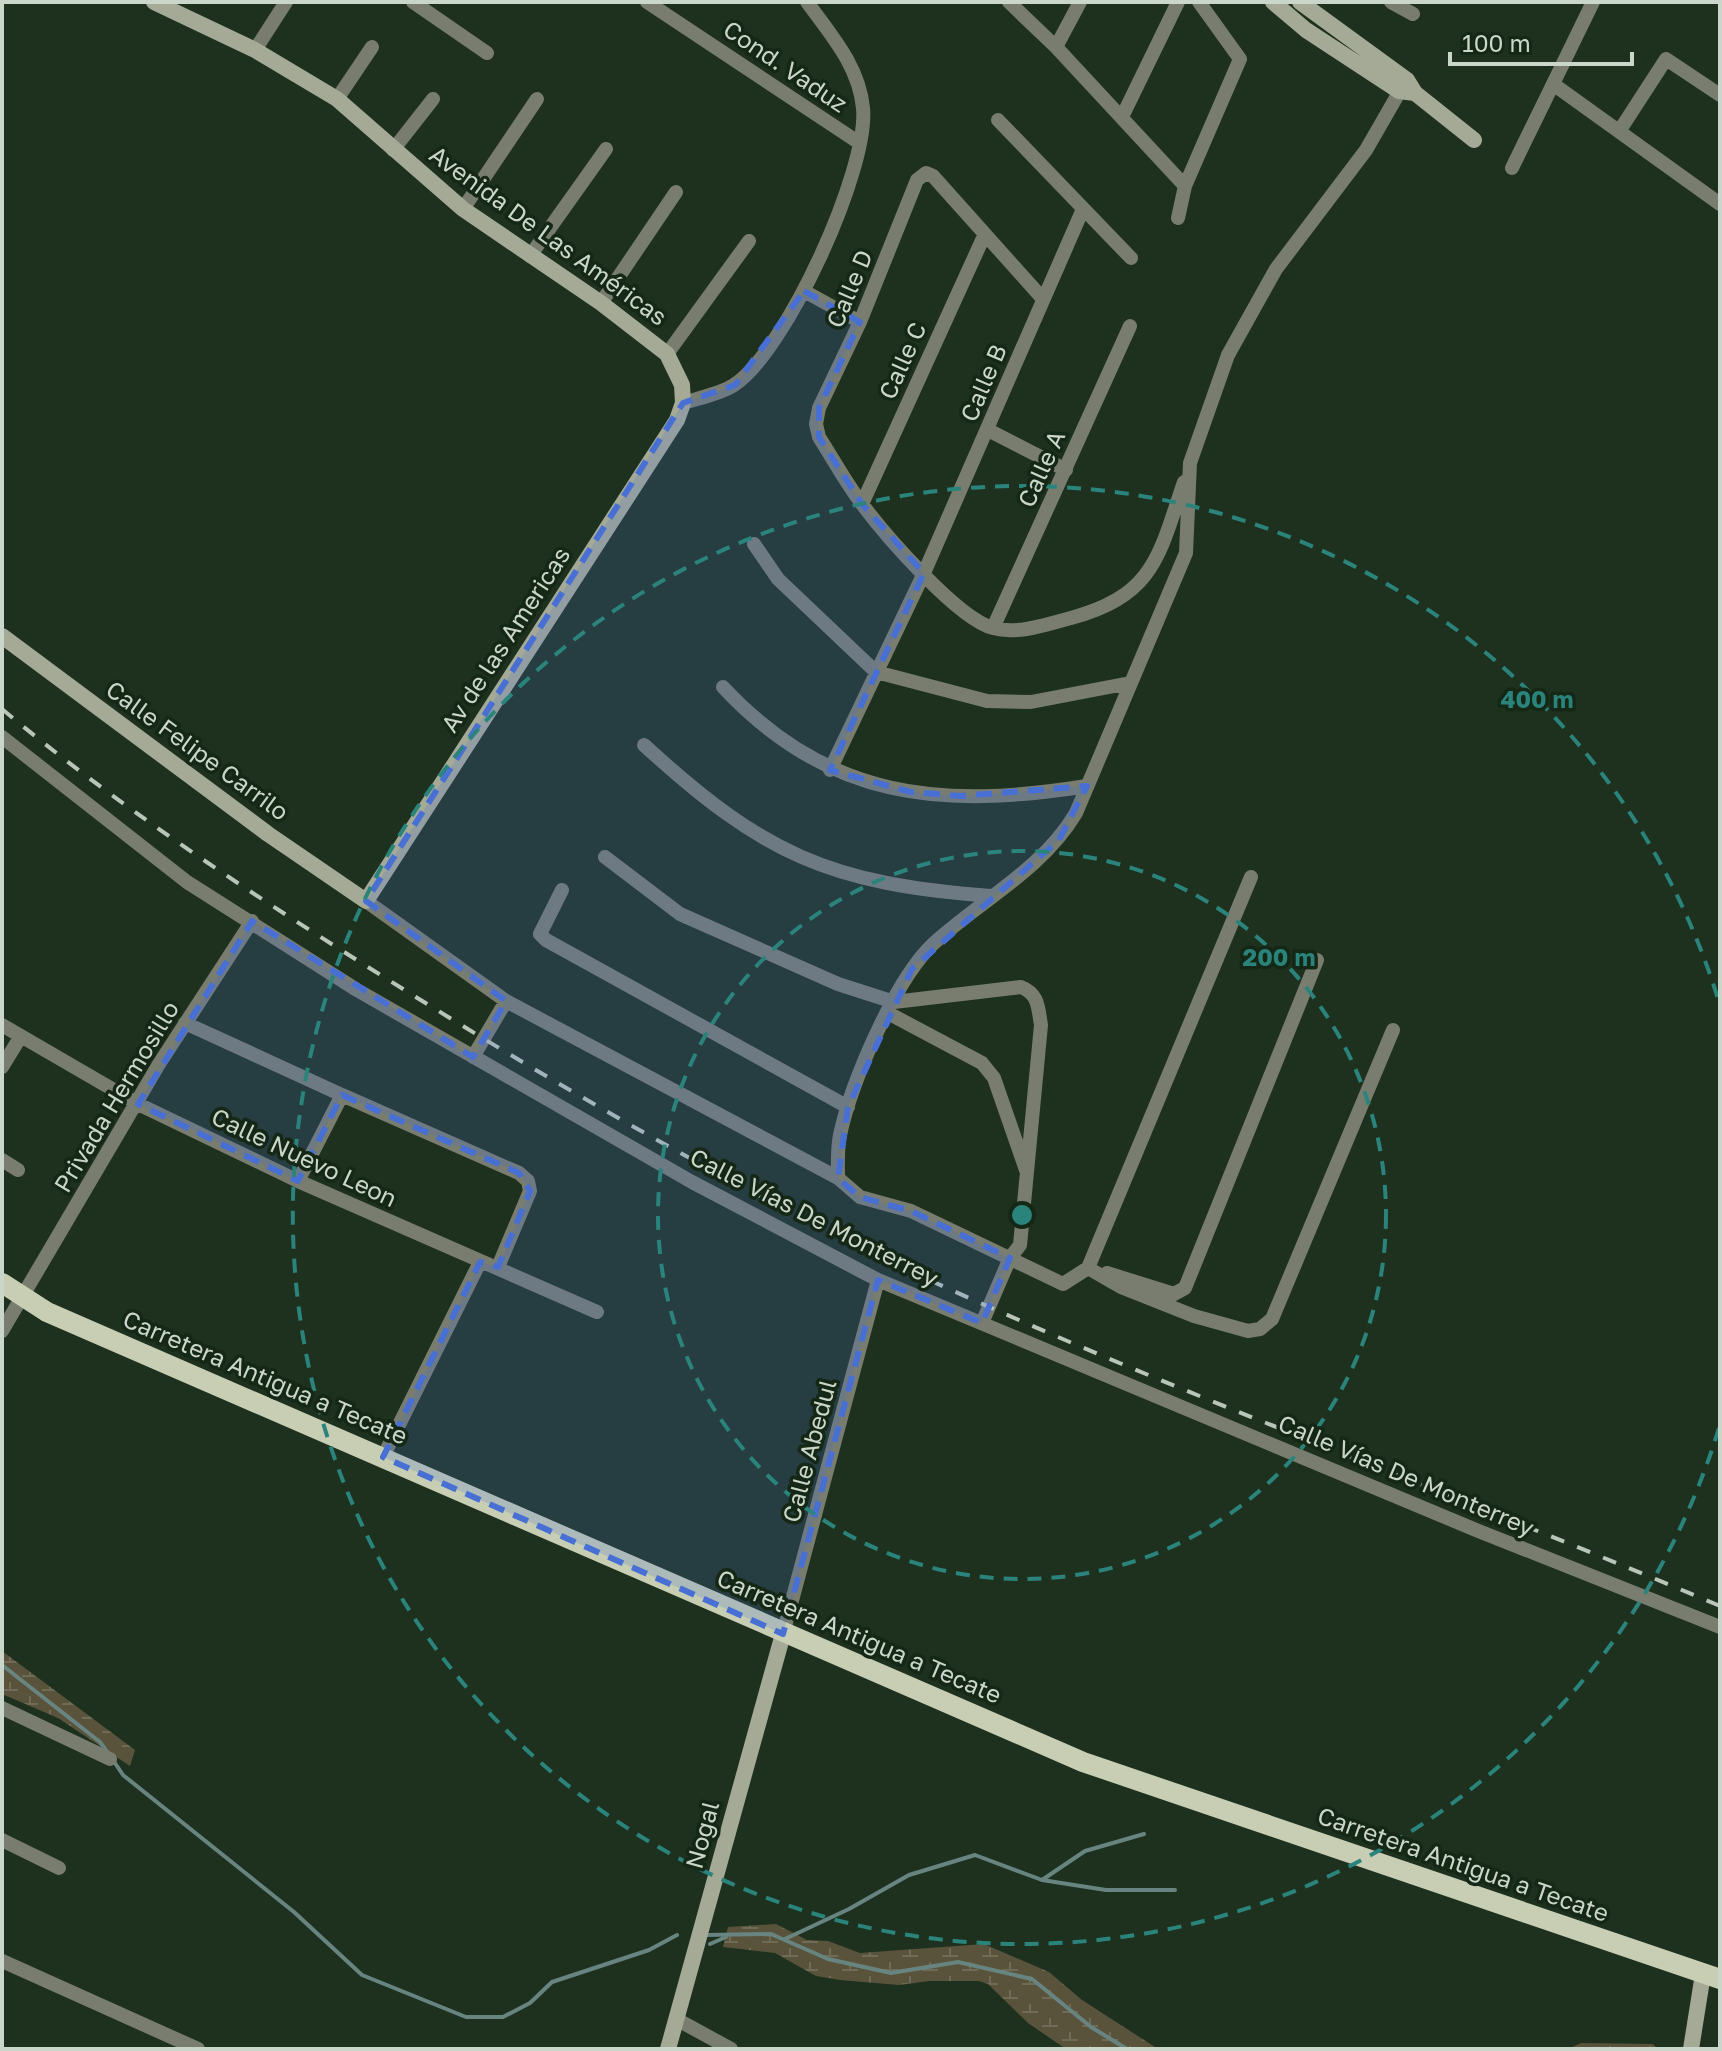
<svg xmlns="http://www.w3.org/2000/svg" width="1722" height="2051" font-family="'Golos Text',sans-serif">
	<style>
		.wetland { fill: url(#wetland-marsh) }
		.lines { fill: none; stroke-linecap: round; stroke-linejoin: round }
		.stream { stroke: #688480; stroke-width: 4 }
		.street { stroke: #797d70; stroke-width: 14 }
		.secondary { stroke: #a5aa97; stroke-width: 16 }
		.primary { stroke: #c7ceb4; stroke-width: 20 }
		.rail { stroke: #b9c5b9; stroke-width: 4; stroke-dasharray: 14 14; stroke-linecap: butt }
		.marked { fill: #4870d4; fill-opacity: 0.2; stroke: #4870d4; stroke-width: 6; stroke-dasharray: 16 10; stroke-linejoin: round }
		.ring { fill: none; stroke: #2b847c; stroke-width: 4; stroke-dasharray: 14 10 }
		.labels { text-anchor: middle; stroke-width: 7; stroke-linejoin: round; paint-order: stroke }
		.street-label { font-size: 24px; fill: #cad6ca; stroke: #152715 }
		.centre { fill: #2b847c; stroke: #152715; stroke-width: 4 }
		.ring-label { font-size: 24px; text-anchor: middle; font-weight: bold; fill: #2b847c; stroke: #152715; stroke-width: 7; stroke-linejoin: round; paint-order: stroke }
	</style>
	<defs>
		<pattern id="wetland-marsh" width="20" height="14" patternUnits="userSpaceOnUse" patternTransform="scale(2)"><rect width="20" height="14" fill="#5a533b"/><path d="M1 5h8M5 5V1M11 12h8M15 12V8" fill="none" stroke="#706b56"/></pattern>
	</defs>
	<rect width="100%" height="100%" fill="#1e311f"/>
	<path class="wetland" d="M2,1651L135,1750L130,1766L58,1718L2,1694Z
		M776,1924L807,1940L828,1941L860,1953L984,1944L1049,1972L1082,2000L1158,2049H1066L1028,2023L988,1984L979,1981H929L899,1985L840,1980L816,1976L775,1953L723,1947L728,1927Z
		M1581,2043L1653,2044L1658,2049H1568Z"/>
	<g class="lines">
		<path class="stream" d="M2,1665L100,1742L108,1753
			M113,1760L123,1775L294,1912L362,1975L466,2017H503L530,2003L552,1982L649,1950L677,1935
			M1042,1880L1085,1851L1144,1834
			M705,1935L771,1934L828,1959L891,1973L958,1962L1032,1979L1091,2027L1127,2049
			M785,1939L849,1909L909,1875L975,1855L1042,1880L1106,1890H1175
			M710,1944L726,1937"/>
		<path class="street" d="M413,2L487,53
			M647,2L858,142
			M1009,2L1056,47L1185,186
			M1391,2L1413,14
			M1056,47L1080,2
			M255,50L286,2
			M1553,84L1593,2
			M337,99L372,47
			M1122,117L1178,2
			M998,120L1131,258
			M1620,130L1666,59L1720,95
			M393,150L433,99
			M1512,168L1553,84L1720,204
			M463,209L537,99
			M1178,218L1185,186L1240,59L1199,2
			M530,256L606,149
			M804,291L860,322
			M1043,299L933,176L926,173L917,180L860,322L819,408L816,424L819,437C833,459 846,483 862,504C885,535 958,619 993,628C1018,635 1048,624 1071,618C1155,595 1159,555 1184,482
			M601,303L676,192
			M667,354L749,241
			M683,403C699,398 720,394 734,385C786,351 869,169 863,108C859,66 831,35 807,2
			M988,430L1066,470
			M862,504L984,236
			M754,544L778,579L876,672L987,701L1031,702L1130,683
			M993,628L1130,326
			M723,687C828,800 942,809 1087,786
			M2,737L187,882L357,990L692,1182L878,1280L1476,1530L1720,1627
			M644,745C763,854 829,884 991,896
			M830,770L924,573L1083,209
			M605,857L680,914L838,984L894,1002L1021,987C1039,994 1038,1008 1041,1025L1020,1245L1010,1258L982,1323
			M562,890L540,934L546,940L848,1107
			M366,901L506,1001L838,1178L860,1197L911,1211L1063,1284L1088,1268L1121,1287L1194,1316L1248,1331L1260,1329L1272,1319L1393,1030
			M888,1013L982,1063L994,1078L1026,1170
			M185,1023L342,1095L298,1181
			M2,1025L138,1104L298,1181L597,1312
			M473,1057L506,1001
			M2,1067L21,1036
			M342,1095L519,1173L528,1181L530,1191L498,1267
			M2,1160L18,1170
			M838,1178C838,1164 837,1149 840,1135C851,1083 895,980 933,944C981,900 1042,870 1076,813L1186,553L1190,463L1228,355L1276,269L1366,150L1404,84
			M1088,1268L1251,877
			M1107,1273L1174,1294L1185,1288L1317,960
			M2,1331L159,1064L252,921
			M383,1457L480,1262
			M783,1634L878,1280
			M2,1708L110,1759
			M2,1840L59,1868
			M2,1961L198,2049
			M676,2019L731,2049"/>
		<path class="secondary" d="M1273,2L1306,30L1399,91L1415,93
			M1300,2L1407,80L1415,93L1474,140
			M2,636L268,834L366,901L677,420L683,403L682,385L667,354L601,303L463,209L337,99L255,50L154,2
			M668,2049L783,1634
			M1691,2049L1703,1974"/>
		<path class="primary" d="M2,1283L47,1312L1083,1762L1720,1979"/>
		<path class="rail" d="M2,709C130,816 270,906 411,994C596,1109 787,1218 987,1306C1228,1413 1477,1503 1720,1606"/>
	</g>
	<path class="marked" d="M804,291L860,322L819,408V437L862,504L924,573L830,770L911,792L961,796L1087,786L1059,840L912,969L848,1107L838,1178L860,1197L911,1211L1010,1258L982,1323L878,1280L783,1634L383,1457L480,1262L498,1267L530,1191L519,1173L342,1095L298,1181L138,1104L252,921L473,1057L506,1001L366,901L683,403L735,385Z"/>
	<g class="ring">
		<circle cx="1022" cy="1215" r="364"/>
		<path d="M1719 1428A729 729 0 1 1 1719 1002"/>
	</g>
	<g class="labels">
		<g class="street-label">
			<text transform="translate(785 67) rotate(34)" y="8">Cond. Vaduz</text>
			<text transform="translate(548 236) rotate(36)" y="8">Avenida De Las Américas</text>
			<text transform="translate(850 289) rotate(-67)" y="8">Calle D</text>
			<text transform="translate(903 361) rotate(-66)" y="8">Calle C</text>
			<text transform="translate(984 383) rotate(-67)" y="8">Calle B</text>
			<text transform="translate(1042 469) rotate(-66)" y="8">Calle A</text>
			<text transform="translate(506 640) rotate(-57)" y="8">Av de las Americas</text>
			<text transform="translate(197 751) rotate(36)" y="8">Calle Felipe Carrilo</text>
			<text transform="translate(117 1097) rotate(-59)" y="8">Privada Hermosillo</text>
			<text transform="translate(304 1158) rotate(25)" y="8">Calle Nuevo Leon</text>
			<text transform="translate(814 1218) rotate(27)" y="8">Calle Vías De Monterrey</text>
			<text transform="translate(265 1378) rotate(23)" y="8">Carretera Antigua a Tecate</text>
			<text transform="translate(810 1451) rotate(-75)" y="8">Calle Abedul</text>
			<text transform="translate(1406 1476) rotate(23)" y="8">Calle Vías De Monterrey</text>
			<text transform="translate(859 1637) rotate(23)" y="8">Carretera Antigua a Tecate</text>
			<text transform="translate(703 1835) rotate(-75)" y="8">Nogal</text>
			<text transform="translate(1463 1865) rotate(19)" y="8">Carretera Antigua a Tecate</text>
		</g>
	</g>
	<circle cx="1022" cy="1215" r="12" class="centre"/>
	<g class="ring-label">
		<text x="1537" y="708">400 m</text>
		<text x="1279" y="966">200 m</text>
	</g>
	<rect width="1722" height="2051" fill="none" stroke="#cad6ca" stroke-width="8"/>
	<path d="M1450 52v12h182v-12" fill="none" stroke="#cad6ca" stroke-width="4"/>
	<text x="1462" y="52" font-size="24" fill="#cad6ca" stroke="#152715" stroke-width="6" paint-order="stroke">100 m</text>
</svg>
